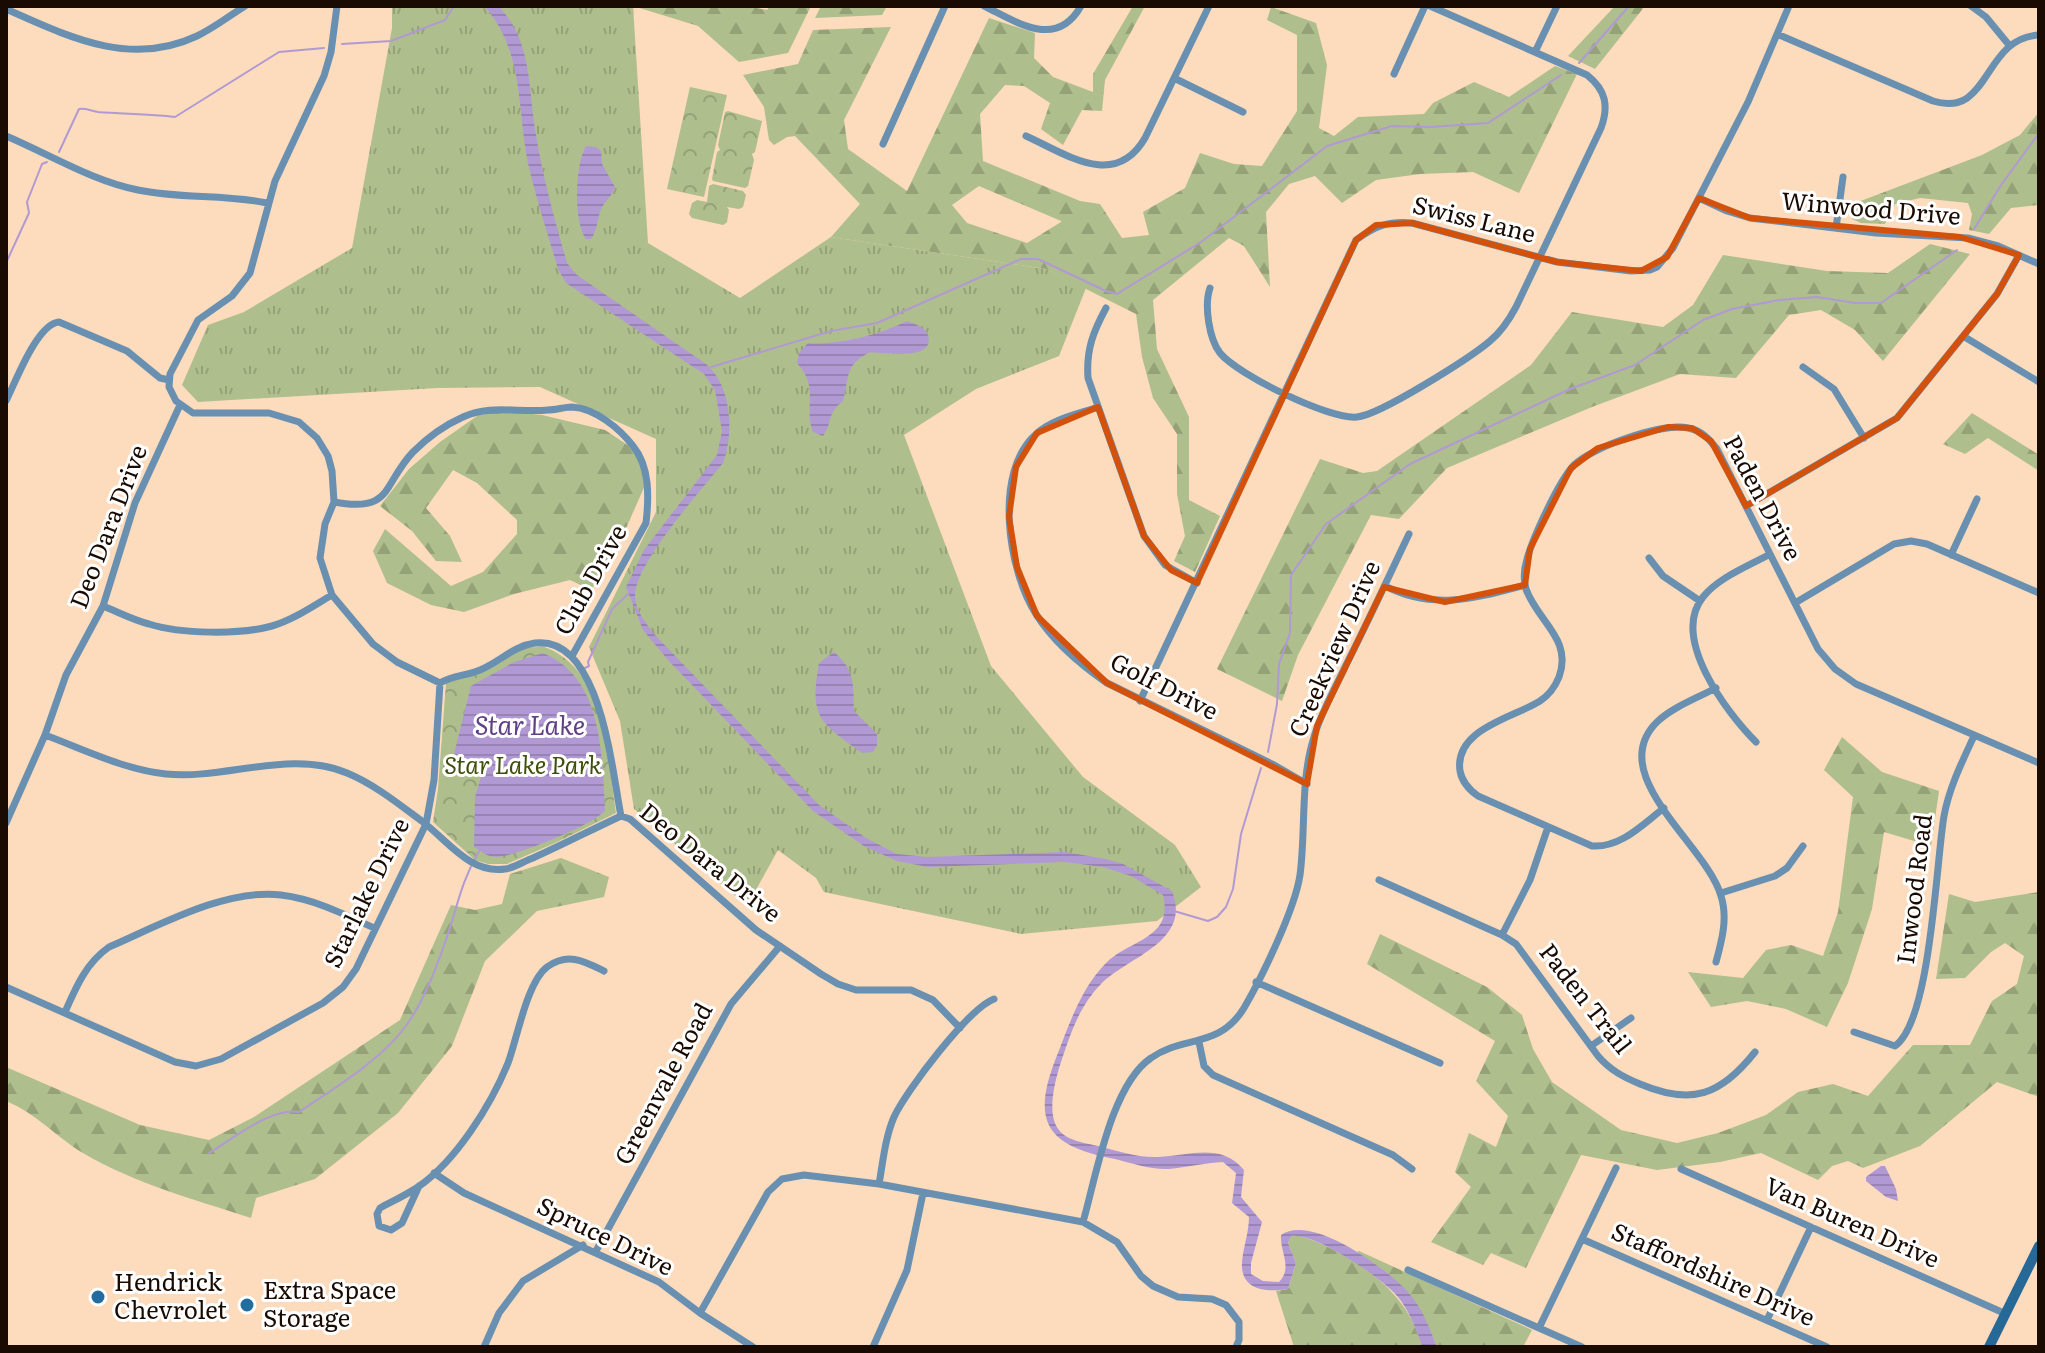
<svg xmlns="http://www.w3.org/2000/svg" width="2045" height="1353" font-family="Literata,serif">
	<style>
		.grass { fill: url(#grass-tufts) }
		.forest { fill: url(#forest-firs); fill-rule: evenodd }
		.park { fill: url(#park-crowns) }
		.water { fill: url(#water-rules) }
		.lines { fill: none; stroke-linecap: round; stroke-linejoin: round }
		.stream { stroke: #b19ad3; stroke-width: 2 }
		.street { stroke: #6990b0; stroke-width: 7 }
		.secondary { stroke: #266896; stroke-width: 10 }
		.marked { fill: none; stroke: #d3510b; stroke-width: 6; stroke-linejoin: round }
		.poi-dot { fill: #216da0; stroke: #fff; stroke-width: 3 }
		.labels { text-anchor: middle; stroke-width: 6; stroke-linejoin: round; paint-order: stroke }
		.street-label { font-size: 24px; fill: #190b01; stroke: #fff }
		.park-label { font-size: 24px; font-style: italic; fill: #3e4f0a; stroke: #fff }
		.poi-label { font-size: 24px; fill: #190b01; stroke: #fff; text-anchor: start }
		.water-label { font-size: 26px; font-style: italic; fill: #604086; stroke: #fff }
	</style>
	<defs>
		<pattern id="grass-tufts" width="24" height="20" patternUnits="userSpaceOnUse" patternTransform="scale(2)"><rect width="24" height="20" fill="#aebe8d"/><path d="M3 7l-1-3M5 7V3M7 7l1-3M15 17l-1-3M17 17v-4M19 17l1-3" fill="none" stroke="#95a278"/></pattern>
		<pattern id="forest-firs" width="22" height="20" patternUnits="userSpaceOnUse" patternTransform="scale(2)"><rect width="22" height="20" fill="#aebe8d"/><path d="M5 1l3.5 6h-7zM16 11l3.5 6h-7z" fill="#95a278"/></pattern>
		<pattern id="park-crowns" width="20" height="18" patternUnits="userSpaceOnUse" patternTransform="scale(2)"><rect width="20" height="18" fill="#aebe8d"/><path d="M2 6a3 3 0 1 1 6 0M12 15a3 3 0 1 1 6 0" fill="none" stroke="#95a278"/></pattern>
		<pattern id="water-rules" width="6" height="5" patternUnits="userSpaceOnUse" patternTransform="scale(2)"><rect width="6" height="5" fill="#b19ad3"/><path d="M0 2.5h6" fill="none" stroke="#9883b3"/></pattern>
	</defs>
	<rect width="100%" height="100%" fill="#fddbbd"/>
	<path class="grass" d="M392,6H633L648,243L740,298L831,237L1046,269L1086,288L1059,356L976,389L904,435L991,666L1083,777L1175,845L1201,887L1157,921L1021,934L824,892L816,878L778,850L747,906L634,809L620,721L589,647L656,512V439L540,387L437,388L198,402L182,385L208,325L244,312L352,248L392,28Z"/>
	<path class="forest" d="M633,6H747L767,10L770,6H811L788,53L739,62L698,26Z
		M821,6H887L882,15L815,18Z
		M1133,6H1145L1105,80L1102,111L1082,110L1063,145L1041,129L1050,103L1024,86L1005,85L980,114L983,161L1080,201L1100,204L1122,238L1149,235L1143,212L1185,188L1200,153L1234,164L1262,166L1297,111V35L1267,20L1271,7L1316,23L1327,65L1319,128L1334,136L1358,117L1424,114L1433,103L1474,82L1509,97L1555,66L1577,74L1519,193L1473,172L1420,174L1376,180L1342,203L1315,176L1289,184L1266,212L1270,287L1244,246L1229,238L1153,300L1157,349L1189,417V500L1220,516L1195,572L1174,561L1185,536L1177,494V434L1153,398L1142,357L1136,314L1046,269L831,237L860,204L795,136L787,137L774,145L769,140L764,107L743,75L798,64L813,30L891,27L844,120L848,149L907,191L989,18L1035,33L1034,58L1053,77L1093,92V74ZM979,186L1061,221V222L1027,243L967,223L952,205Z
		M1615,6H1645L1595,69L1568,56Z
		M2039,112V205L2011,208L1989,234L1969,230L1972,214L1968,203L1920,198L1895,204L1885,224L1861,223L1852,219L1851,213L1858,202L1982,155L2020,135Z
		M1930,244L1970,254L1883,361L1855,330L1821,310L1789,315L1736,378L1680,374L1592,407L1447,468L1399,519L1371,515L1298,655L1282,701L1217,669L1320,459L1363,473L1377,471L1531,365L1572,312L1663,327L1693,305L1723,255L1827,271L1888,273Z
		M487,409L542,415L605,430L641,454L646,483L616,551L591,590L570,580L514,594L464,612L431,605L387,583L373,551L385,529L451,586L483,572L517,534V520L477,483L453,470L426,508L450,536L462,562L436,561L412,531L380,506L409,469L440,442Z
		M1972,413L2039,455V471L1988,438L1965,454L1943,444Z
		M1842,737L1882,772L1939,791L1931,846L1884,832L1872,909L1848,983L1827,1027L1786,1009L1747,1001L1711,1007L1688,972L1743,978L1766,950L1791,945L1823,956L1838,912L1853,797L1824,770Z
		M561,858L609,877L604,897L537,911L485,961L452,1046L398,1113L315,1179L256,1198L251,1218C193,1199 136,1184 83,1153C56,1137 36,1113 6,1101V1067L140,1125L209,1140L254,1117L400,1020L451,905L475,910L502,904L510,874Z
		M2039,892V1097L1997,1082L1920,1146L1863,1168L1848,1161L1832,1166L1818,1180L1761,1153L1720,1162L1657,1170L1581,1155L1526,1268L1491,1253L1483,1265L1431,1242L1471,1187L1455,1172L1469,1133L1496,1147L1508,1116L1476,1081L1495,1041L1367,964L1380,934L1487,987L1522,1015L1533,1049L1552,1082L1621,1130L1677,1143L1718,1133L1766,1115L1798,1092L1833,1084L1868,1096L1913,1045H1970L1992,1001L2017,984L2024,956L2005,943L1991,952L1965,978L1936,979L1949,894L1975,902Z
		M1298,1235C1350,1252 1409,1290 1422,1347H1294L1276,1291L1288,1289L1296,1263L1288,1243L1291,1236Z
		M1359,1251L1532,1330L1523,1347H1437C1417,1298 1401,1281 1357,1252Z"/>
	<path class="park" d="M690,87L727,95L704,197L667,189Z
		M728,111L762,121L755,152L752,154L754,160L748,186L745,188L713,181L712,179L717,152L720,150L718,145L725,112Z
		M713,184L743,191L746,195L743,207L739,209L727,207L729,210L727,222L723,225L692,218L689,214L692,203L697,200L707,202L709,186Z
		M542,646C607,668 607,757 616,813L555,843L507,864H488L475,860L433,822L438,789L446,683L522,649Z"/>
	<path class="water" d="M484,6H498C533,40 528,91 536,135C543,178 555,221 567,263L577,275L706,364C732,386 734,433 723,463C702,489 634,565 635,596C635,610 646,623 654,634L819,805L866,838L897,854L927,857L1065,852L1106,859L1123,864L1172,891C1192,942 1129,956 1101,984C1087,998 1077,1017 1070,1036C1062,1059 1042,1109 1059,1130C1067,1141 1086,1143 1098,1146C1118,1151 1138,1158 1158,1157C1190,1156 1220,1142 1244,1170L1241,1197L1262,1222L1251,1263V1274L1263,1281L1279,1282C1293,1268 1280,1253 1281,1235C1311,1213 1386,1268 1407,1291C1422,1307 1429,1327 1437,1347H1422C1418,1332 1410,1314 1401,1301C1388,1281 1315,1232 1291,1236L1288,1243L1296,1263L1288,1289C1271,1292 1244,1292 1242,1268C1241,1254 1249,1234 1249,1217L1232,1203L1236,1173L1223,1162C1204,1163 1187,1167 1169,1169C1152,1170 1131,1163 1115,1159C1045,1146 1030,1121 1058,1053C1070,1022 1082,987 1106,963C1129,940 1174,939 1163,895L1131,876L1103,867L1065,862L928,867L897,861L864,846L813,811L668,660L643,630L626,587L644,550L717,455L722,431L715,390L704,374L566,283L558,269C548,234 536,199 528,163C517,108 524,50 484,6Z
		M586,146L596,147L601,151L602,164L615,187C612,197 603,202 600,212C597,222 597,230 591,239H586C573,222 575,164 586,146Z
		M907,321C915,324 925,327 928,335C936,364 878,350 868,353C868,353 858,359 858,360C845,370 848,386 843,401C826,414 833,423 823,436L813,432C803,406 820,388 797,363L799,353L808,343C840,345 879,335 907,321Z
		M834,652C856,671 853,685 854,711L877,734V745L873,752L862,753C820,722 809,719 819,663Z
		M543,653C603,677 602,756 605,810C598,823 514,857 497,857C488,857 482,852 474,847L475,797L484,767L454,754L471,686L514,662Z
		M1881,1166H1885L1896,1189L1898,1201L1886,1197L1866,1181V1177Z"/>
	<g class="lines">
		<path class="stream" d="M342,44L391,41L445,20L454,6
			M1579,63L1629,6
			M59,152L79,109C87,108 90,111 98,112C123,114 149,114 175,117L279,52L324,48
			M1974,229L2001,185L2039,133
			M6,263L29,213L27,202L42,164L47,162
			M711,367L831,331L877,323L1021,259H1038L1106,291L1117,294L1201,242L1327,146L1392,126L1431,127L1488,123L1561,75
			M585,668L589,666L588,662L612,609L628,594
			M1268,752L1277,704L1279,664L1290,633L1291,575L1326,524L1410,464L1570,389L1635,365L1703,320L1732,309L1779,300L1817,297L1855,303H1881L1957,250
			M1174,911L1208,921L1217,917L1226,907L1233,889L1241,834L1261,768
			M209,1153C233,1139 271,1107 299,1112C333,1089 380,1061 405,1027C423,1003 435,971 445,943C457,909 460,884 479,851"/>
		<path class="street" d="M337,6L331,52L324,76L275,181L250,273L232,296L198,320L170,374L169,387L176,401L193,413H269L299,422L317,438L328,456L332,471L334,502L325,524L320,558L332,595L373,644L397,662L440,683
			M984,6C1017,22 1056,50 1081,6
			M1971,6L1986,17L2009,45
			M6,9C67,36 130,68 197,36C214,28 229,16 245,6
			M1777,34L1933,101C1991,119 1982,38 2039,35
			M1535,52L1557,6
			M1394,74L1425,6
			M1174,78L1243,112
			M6,136C49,154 92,181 138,190C180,199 225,194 267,203
			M1026,136C1066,154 1115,190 1145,138L1209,6
			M883,144L945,6
			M1699,198L1727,211L1750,218L1876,233L1968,238L1998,246L2039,264
			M1836,228L1843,177
			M1210,288C1204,305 1209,339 1220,353C1238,375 1330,420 1357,417C1380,415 1470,358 1490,341C1501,332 1509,320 1516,307L1601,128C1609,106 1606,90 1587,75L1430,6
			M1106,308C1093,332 1086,350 1088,378L1144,536L1165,565L1197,583
			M1963,336L2039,382
			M1803,367L1834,389L1864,438
			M6,401C16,381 37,324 59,322L127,351L160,378L169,380
			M1098,407C1078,414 1052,419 1036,434C993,472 1008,570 1036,614C1053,641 1081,665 1107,683L1274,765L1307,784
			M334,502C393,513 382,485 413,452C427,438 445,425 463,417C490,404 519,413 548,410C556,410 564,407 572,407C595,408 620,429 633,446C650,467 649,497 646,523L572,656
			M1746,506L1897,418L1997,294L2019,255
			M1951,555L1977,499
			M1649,558L1663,576L1700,601
			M1385,586C1433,611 1476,598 1525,585
			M1795,603L1894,544L1911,541L1927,544L2039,593
			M103,606C118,612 133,620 149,624C181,634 239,635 272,626C293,620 313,606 332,595
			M440,683C453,675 466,676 480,670C500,662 513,646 535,643C601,635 612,772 621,816
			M1140,701L1356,240C1375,226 1388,221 1412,223L1557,262L1631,271L1650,270L1657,267L1673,248L1748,102L1789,6
			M45,735C83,749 125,770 166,774C225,780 290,749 347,773C374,784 400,805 423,822C448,841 470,874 505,869C514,868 524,861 533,858C562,845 591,830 621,816
			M1756,742C1727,713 1670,638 1703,597C1719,577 1749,566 1770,554
			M1664,808C1643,824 1621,848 1592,846L1478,796C1468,789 1462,782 1460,771C1454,729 1513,718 1540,701C1549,695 1555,687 1559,677C1573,639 1537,621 1526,589C1523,579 1524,569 1527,559C1533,537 1559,481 1574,465C1592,447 1663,422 1688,428C1701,430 1709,439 1717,449L1818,649L1835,669L1856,684L2039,763
			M621,816L630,819L756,930L821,974L838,984L856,990H911L933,1000L960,1028
			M6,823L45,735L66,675L103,606L135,503L180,405
			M1379,880L1502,935L1516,944L1598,1056C1610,1070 1623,1077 1640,1084C1692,1106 1721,1095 1755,1052
			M1721,893L1775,876L1787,868L1803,846
			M1502,935L1530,880L1548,827
			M1716,962C1722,940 1728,918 1721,896C1707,845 1602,774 1658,721C1673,707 1697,698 1716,688
			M1256,982L1440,1063
			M6,987L175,1062L196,1066L221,1059L323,1003L343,987L356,969L426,824L434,780L440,683
			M65,1012C76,987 86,963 109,947C158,926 226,888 281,895C314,899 344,914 374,928
			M1854,1032L1895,1046C1931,1021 1936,862 1944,816C1949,788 1962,762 1974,736
			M1199,1042L1204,1066L1213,1075L1393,1155L1412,1169
			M1591,1046L1631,1018
			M1681,1169L2006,1314
			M434,1173L464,1193L659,1282L700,1313L753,1347
			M879,1184C883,1162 885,1138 894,1117C906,1091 968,1009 994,999
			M419,1186L402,1223L391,1230L379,1226L377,1214L380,1208C393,1201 406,1195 418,1187C456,1161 491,1105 508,1063C517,1039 527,982 547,967C568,952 584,961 604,971
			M1083,1222C1096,1177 1111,1085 1151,1058C1183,1035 1219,1049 1244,1008C1262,977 1295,909 1300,875C1306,830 1300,780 1314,737C1321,712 1335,689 1346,665C1368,622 1388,578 1409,534
			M1582,1239L1827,1347
			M596,1251L731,1004L780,946
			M1408,1270L1582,1347
			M700,1313L768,1192L782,1179L804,1175L879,1184L1083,1222L1117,1242L1141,1276L1153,1286L1178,1297L1212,1299L1226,1305L1239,1322V1340L1236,1347
			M1767,1320L1811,1227
			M1539,1328L1616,1168
			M484,1347L499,1313L523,1281L583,1245
			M873,1347L907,1270L923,1193"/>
		<path class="secondary" d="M1989,1347L2039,1246"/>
	</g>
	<path class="marked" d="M1699,198L1750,218L1960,237L2019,255L1997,294L1897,418L1746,506L1711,441L1692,428L1668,427L1598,448L1571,468L1530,549L1525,585L1445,602L1384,587L1317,726L1307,784L1107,683L1037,616L1017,567L1009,517L1016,467L1037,433L1098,407L1144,536L1171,570L1197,583L1356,240L1376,225L1412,223L1557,262L1641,271L1667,257Z"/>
	<g class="poi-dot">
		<circle cx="98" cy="1297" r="8"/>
		<circle cx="247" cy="1305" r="8"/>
	</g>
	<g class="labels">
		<g class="street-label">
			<text transform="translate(1871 209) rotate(5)" y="8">Winwood Drive</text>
			<text transform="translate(1474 220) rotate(14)" y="8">Swiss Lane</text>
			<text transform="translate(1762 498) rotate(62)" y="8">Paden Drive</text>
			<text transform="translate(109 527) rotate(-69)" y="8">Deo Dara Drive</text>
			<text transform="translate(591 580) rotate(-61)" y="8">Club Drive</text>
			<text transform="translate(1335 649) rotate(-66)" y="8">Creekview Drive</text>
			<text transform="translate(1164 687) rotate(27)" y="8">Golf Drive</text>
			<text transform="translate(710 863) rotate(39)" y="8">Deo Dara Drive</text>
			<text transform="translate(1915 889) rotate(-83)" y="8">Inwood Road</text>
			<text transform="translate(367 893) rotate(-64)" y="8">Starlake Drive</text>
			<text transform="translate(1585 999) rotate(52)" y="8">Paden Trail</text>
			<text transform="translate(664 1084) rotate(-62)" y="8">Greenvale Road</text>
			<text transform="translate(1852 1223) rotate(24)" y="8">Van Buren Drive</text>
			<text transform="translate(605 1237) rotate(26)" y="8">Spruce Drive</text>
			<text transform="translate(1713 1275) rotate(24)" y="8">Staffordshire Drive</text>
		</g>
		<g class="park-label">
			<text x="523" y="774">Star Lake Park</text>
		</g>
		<g class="poi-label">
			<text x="114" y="1291">Hendrick<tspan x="114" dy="28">Chevrolet</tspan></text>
			<text x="263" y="1299">Extra Space<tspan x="263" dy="28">Storage</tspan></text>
		</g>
		<g class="water-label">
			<text x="530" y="735">Star Lake</text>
		</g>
	</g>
	<rect width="2045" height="1353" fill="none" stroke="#190b01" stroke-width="16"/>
</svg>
